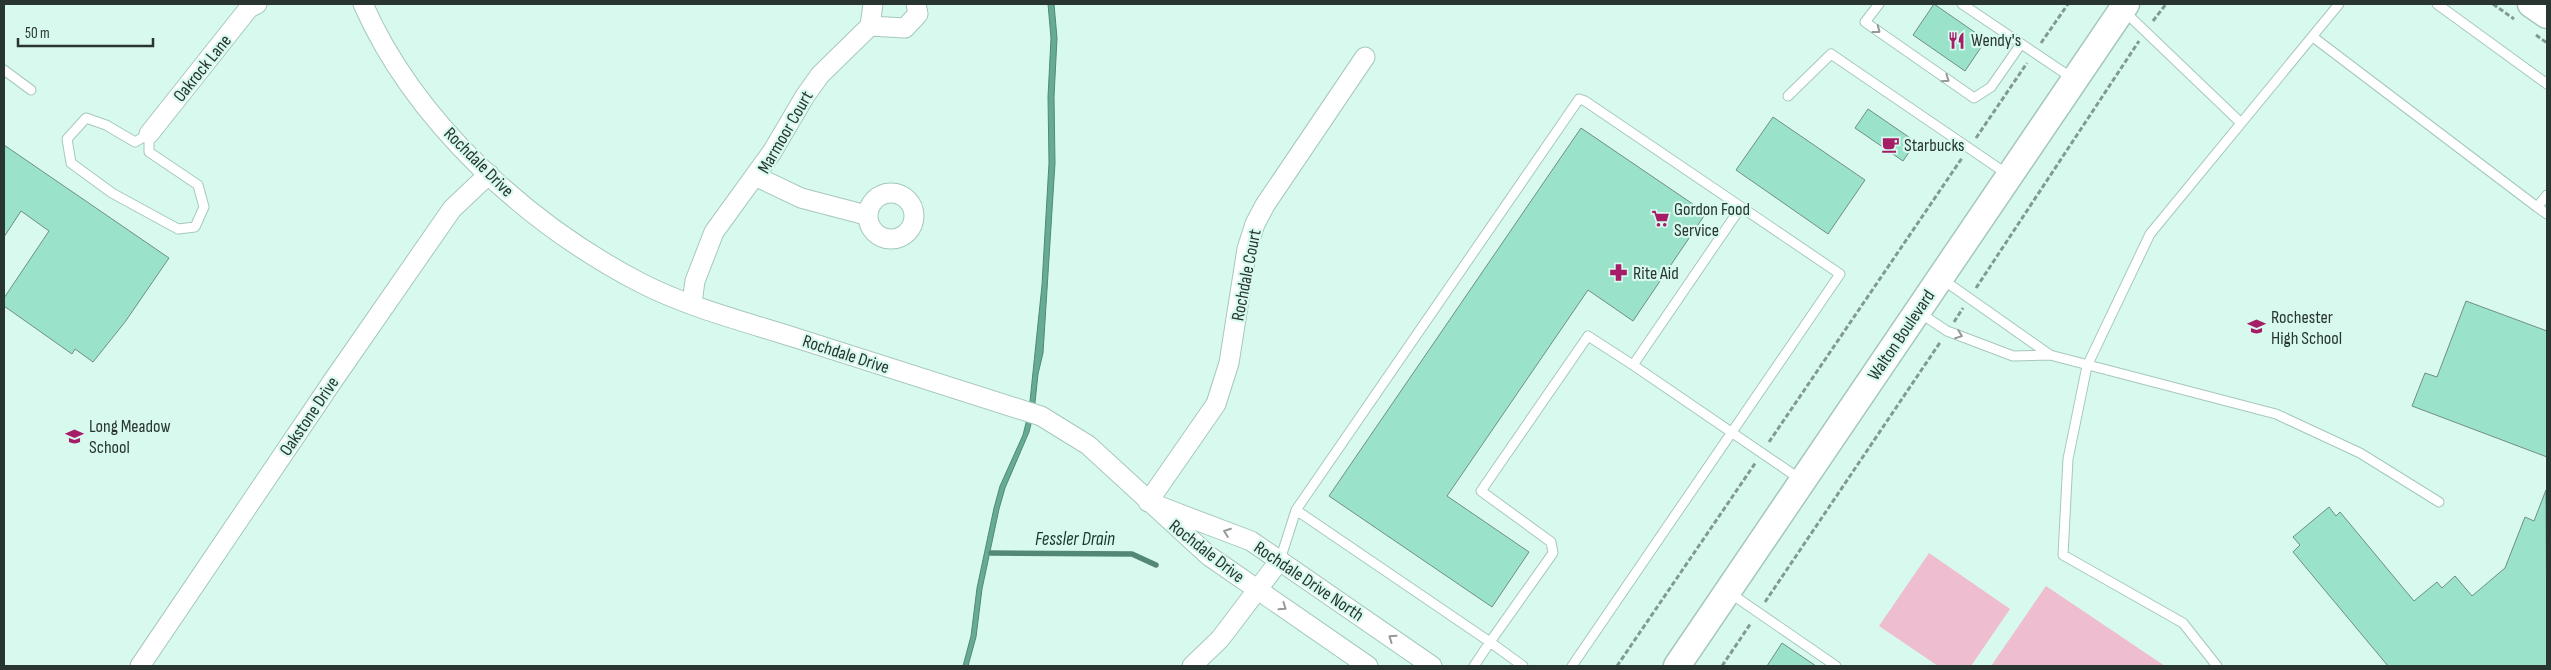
<svg xmlns="http://www.w3.org/2000/svg" width="2551" height="670" font-family="'Sofia Sans Condensed',sans-serif">
	<style>
		.green { fill: #eebdd0 }
		.water { fill: #65ab95; stroke: #538877 }
		.lines { fill: none; stroke-linecap: round; stroke-linejoin: round }
		.stream { stroke: #538877; stroke-width: 5.5 }
		.building { fill: #9ae2ca; stroke: #6f8f84 }
		.lane-casing { stroke: #a6c8bc; stroke-width: 11 }
		.street-casing { stroke: #a6c8bc; stroke-width: 21 }
		.secondary-casing { stroke: #a6c8bc; stroke-width: 29 }
		.path { stroke: #829a92; stroke-width: 3; stroke-dasharray: 5 2.5; stroke-linecap: butt }
		.lane { stroke: #fff; stroke-width: 9 }
		.street { stroke: #fff; stroke-width: 19 }
		.secondary { stroke: #fff; stroke-width: 26 }
		.oneway { stroke: #949a98 }
		.labels { text-anchor: middle; stroke-width: 4.5; stroke-linejoin: round; paint-order: stroke }
		.poi-label { font-size: 18px; fill: #283531; stroke: #d8faee; text-anchor: start }
		.street-label { font-size: 18px; fill: #283531; stroke: #d8faee }
		.water-label { font-size: 19px; font-style: italic; fill: #17382e; stroke: #d8faee }
	</style>
	<rect width="100%" height="100%" fill="#d8faee"/>
	<path class="green" d="M1929,553L2010,609L1971,666H1938L1879,626Z
		M2046,586L2165,666H1991Z"/>
	<path class="water" d="M1048,4H1054L1057,38L1054,97L1055,163L1043,353L1038,374L1034,412L1029,432L1005,488L999,509L982,589L976,637L968,666H963L971,636L977,588L994,508L1000,486L1023,435L1029,411L1042,285L1049,163L1048,97L1051,38Z"/>
	<g class="lines">
		<path class="stream" d="M991,553L1132,554L1156,565"/>
	</g>
	<path class="building" d="M1934,4L1986,40L1965,71L1913,35Z
		M1868,109L1916,142L1903,161L1855,128Z
		M1773,117L1865,180L1828,234L1736,170Z
		M1581,128L1706,213L1633,321L1588,290L1447,496L1529,552L1492,607L1329,496Z
		M4,145L169,258L125,322L93,362L75,349L72,354L4,306V298L49,231L21,211L4,237Z
		M2466,301L2547,331V457L2412,406L2425,373L2437,377Z
		M2546,490L2547,666H2388L2293,552L2300,545L2293,537L2329,507L2336,516L2340,512L2414,601L2437,582L2442,588L2455,576L2472,596L2505,568L2525,517L2534,521Z
		M1782,643L1816,666H1767Z"/>
	<g class="lines">
		<defs>
			<path id="lane" d="M1879,4L1865,22L1974,98L1991,87L2021,44
				M1962,4L2072,78
				M2437,4L2547,84
				M2124,11L2241,123
				M2313,37L2537,207L2547,195
				M4,70L31,90
				M1788,96L1831,54L2007,174
				M86,118L106,125L135,142L149,134V152L198,185L204,207L195,227L178,229L112,193L71,163L67,139Z
				M2537,207L2547,214
				M1942,279L2050,355
				M1920,313L1947,331L2013,356L2050,355L2276,414L2360,453L2439,502
				M1633,365L1800,479
				M1296,510L1490,642L1553,553L1551,542L1481,491L1588,336L1633,365L1741,207
				M1280,560L1296,510L1579,99L1585,101L1840,274L1572,666
				M1730,593L1836,666
				M1474,666L1490,642L1523,666
				M2217,666L2183,623L2063,555L2068,459L2087,366L2150,234L2339,4"/>
			<path id="street" d="M363,4C415,122 527,224 641,283C688,307 742,321 793,337C875,363 958,389 1041,416L1088,445L1209,556L1368,666
				M870,26L905,28L918,14L916,4
				M149,134L249,8L257,4
				M755,176L801,198L866,215
				M868 216a23 23 0 1 1 46 0a23 23 0 1 1-46 0Z
				M692,303L695,281L714,232L772,152L805,96L820,75L870,26L873,4
				M1148,502L1216,404L1229,363L1247,249L1255,224L1265,205L1365,57
				M1159,506L1251,541L1432,666
				M140,666L332,382L452,209L489,174
				M1192,666L1220,639L1280,560"/>
			<path id="secondary" d="M2531,4L2547,15
				M1677,666L2126,4"/>
		</defs>
		<use href="#lane" class="lane-casing"/>
		<use href="#street" class="street-casing"/>
		<use href="#secondary" class="secondary-casing"/>
		<path class="path" d="M2493,4L2514,19
			M2153,21L2166,4
			M2536,35L2547,43
			M2041,43L2068,4
			M1976,138L2027,63
			M1976,288L2139,41
			M1954,322L1963,308
			M1769,442L1962,158
			M1765,602L1941,341
			M1617,666L1756,462
			M1722,666L1751,623"/>
		<use href="#lane" class="lane"/>
		<use href="#street" class="street"/>
		<use href="#secondary" class="secondary"/>
	</g>
	<defs><path id="oneway-chevron" d="M-2-3.5L2.5 0L-2 3.5" fill="none" stroke-width="1.6" stroke-linecap="round" stroke-linejoin="round" transform="scale(1.25)"/></defs>
	<g class="oneway">
		<use href="#oneway-chevron" transform="translate(1877 30) rotate(37)"/>
		<use href="#oneway-chevron" transform="translate(1946 79) rotate(34)"/>
		<use href="#oneway-chevron" transform="translate(1959 335) rotate(21)"/>
		<use href="#oneway-chevron" transform="translate(1227 532) rotate(-160)"/>
		<use href="#oneway-chevron" transform="translate(1283 607) rotate(35)"/>
		<use href="#oneway-chevron" transform="translate(1392 638) rotate(-145)"/>
	</g>
	<defs>
		<symbol id="restaurant-bare" viewBox="-9 -9 18 18"><path d="M-5-6h1v4h1v-4h1v4h1v-4h1v5L-1.5 .5V6h-2V.5L-5-1ZM5-6V6H3V1.5H1.5Q1.5-4 5-6Z" fill="#a51d67" stroke="#d8faee" stroke-width="2.5" paint-order="stroke"/></symbol>
		<symbol id="cafe-bare" viewBox="-9 -9 18 18"><path d="M-5.5-4.5H6V0H3Q3 3.5 0 3.5H-2.5Q-5.5 3.5-5.5 0ZM3-3.2v2h1.7v-2ZM-6 4.5H4V6H-6Z" fill="#a51d67" stroke="#d8faee" stroke-width="2.5" paint-order="stroke"/></symbol>
		<symbol id="supermarket-bare" viewBox="-9 -9 18 18"><path d="M-6-5.5h2.5l.6 2H6L4.5 2H-2.5L-4.4-4H-6ZM-1.5 3.2a1.3 1.3 0 1 0 .1 0ZM3 3.2a1.3 1.3 0 1 0 .1 0Z" fill="#a51d67" stroke="#d8faee" stroke-width="2.5" paint-order="stroke"/></symbol>
		<symbol id="pharmacy-bare" viewBox="-9 -9 18 18"><path d="M-2-6h4v4h4v4h-4v4h-4v-4h-4v-4h4Z" fill="#a51d67" stroke="#d8faee" stroke-width="2.5" paint-order="stroke"/></symbol>
		<symbol id="school-bare" viewBox="-9 -9 18 18"><path d="M0-5L7-2L0 1L-7-2ZM-4 1L0 2.5L4 1V4Q0 6-4 4Z" fill="#a51d67" stroke="#d8faee" stroke-width="2.5" paint-order="stroke"/></symbol>
	</defs>
	<g fill-rule="evenodd">
		<use href="#restaurant-bare" x="1944" y="28" width="25" height="25"/>
		<use href="#cafe-bare" x="1878" y="132" width="25" height="25"/>
		<use href="#supermarket-bare" x="1648" y="206" width="25" height="25"/>
		<use href="#pharmacy-bare" x="1606" y="260" width="25" height="25"/>
		<use href="#school-bare" x="2244" y="314" width="25" height="25"/>
		<use href="#school-bare" x="62" y="424" width="25" height="25"/>
	</g>
	<g class="labels">
		<g class="poi-label">
			<text x="1971" y="46">Wendy's</text>
			<text x="1904" y="151">Starbucks</text>
			<text x="1674" y="215">Gordon Food<tspan x="1674" dy="21">Service</tspan></text>
			<text x="1633" y="279">Rite Aid</text>
			<text x="2271" y="323">Rochester<tspan x="2271" dy="21">High School</tspan></text>
			<text x="89" y="432">Long Meadow<tspan x="89" dy="21">School</tspan></text>
		</g>
		<g class="street-label">
			<text transform="translate(202 68) rotate(-51)" y="6">Oakrock Lane</text>
			<text transform="translate(785 132) rotate(-60)" y="6">Marmoor Court</text>
			<text transform="translate(479 162) rotate(45)" y="6">Rochdale Drive</text>
			<text transform="translate(1246 275) rotate(-79)" y="6">Rochdale Court</text>
			<text transform="translate(1901 335) rotate(-56)" y="6">Walton Boulevard</text>
			<text transform="translate(846 354) rotate(18)" y="6">Rochdale Drive</text>
			<text transform="translate(309 416) rotate(-56)" y="6">Oakstone Drive</text>
			<text transform="translate(1207 551) rotate(38)" y="6">Rochdale Drive</text>
			<text transform="translate(1309 581) rotate(34)" y="6">Rochdale Drive North</text>
		</g>
		<g class="water-label">
			<text x="1075" y="545">Fessler Drain</text>
		</g>
	</g>
	<rect width="2551" height="670" fill="none" stroke="#283531" stroke-width="10"/>
	<path d="M18 38v8h135v-8" fill="none" stroke="#283531" stroke-width="2.5"/>
	<text x="25" y="38" font-size="15" fill="#283531" stroke="#d8faee" stroke-width="4" paint-order="stroke">50 m</text>
</svg>
